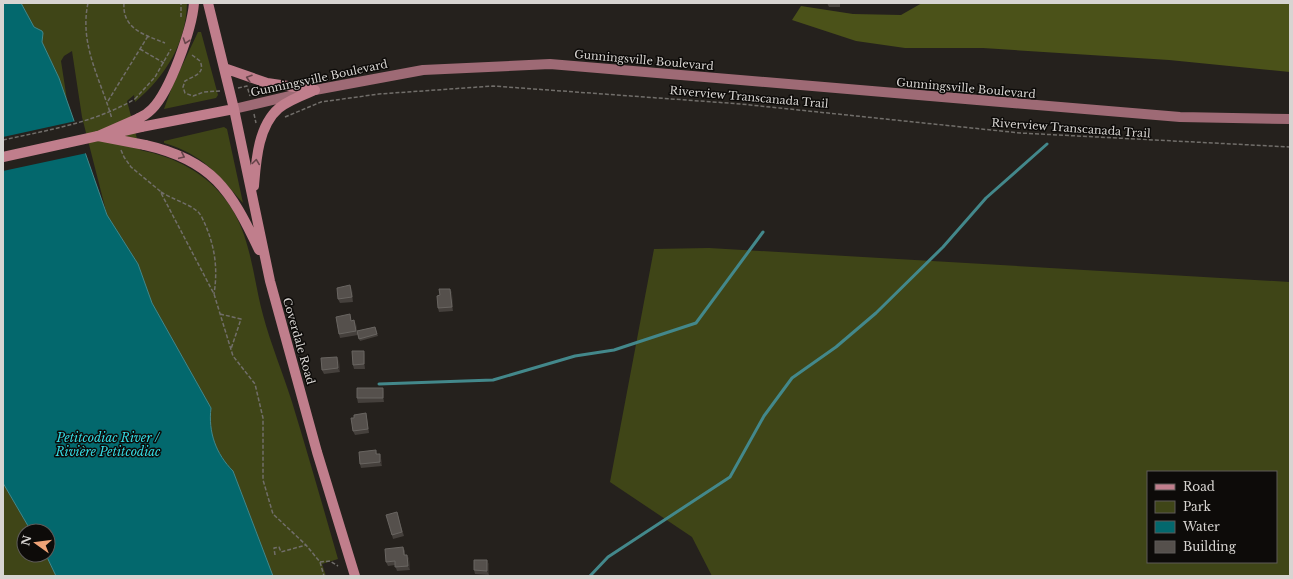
<svg xmlns="http://www.w3.org/2000/svg" width="1293" height="579" font-family="'Libre Baskerville',serif">
	<style>
		.green { fill: #3f4517; fill-rule: evenodd }
		.forest { fill: #4b5219 }
		.water { fill: #03686d; stroke: #43888b }
		.pier { fill: #25211d }
		.lines { fill: none; stroke-linecap: round; stroke-linejoin: round }
		.stream { stroke: #43888b; stroke-width: 3 }
		.path { stroke: #716e6a; stroke-width: 1.5; stroke-dasharray: 4 2; stroke-linecap: butt }
		.secondary { stroke: #9e6a75; stroke-width: 10 }
		.primary { stroke: #c07e8c; stroke-width: 10 }
		.path-bridge { stroke: #716e6a; stroke-width: 1.5; stroke-dasharray: 4 2; stroke-linecap: butt }
		.primary-bridge { stroke: #c07e8c; stroke-width: 10 }
		.wall { fill: #45403c }
		.shaded-wall { fill: #322d29 }
		.building { fill: #55504c; stroke: #696561 }
		.oneway { stroke: #66444a }
		.labels { text-anchor: middle; stroke-width: 3; stroke-linejoin: round; paint-order: stroke }
		.street-label { font-size: 11px; fill: #d7d4d1; stroke: #0d0b09 }
		.water-label { font-size: 12px; font-style: italic; fill: #34dbe3; stroke: #0d0b09 }
	</style>
	<rect width="100%" height="100%" fill="#25211d"/>
	<path class="green" d="M21,3H187C186,43 166,76 135,102L134,95L127,101L140,150C175,157 207,173 228,203C251,235 253,278 263,315C271,345 283,373 292,402C308,454 323,507 338,559L322,564L326,576H273L233,471C216,454 208,432 211,408L152,303L138,264L107,215L82,117L72,51L64,56L61,61L67,100L59,78L42,42L43,33L42,31L34,27Z
		M198,32H201L218,95L216,98L164,109L172,87Z
		M224,127L227,129L243,203C217,174 204,155 164,143V141Z
		M709,248L1290,282V576H712L692,537L610,482L654,249ZM1148,472H1276V562H1148Z
		M3,483L31,531H24V555H46L56,576H3Z"/>
	<path class="forest" d="M922,3H1290V72L1169,60L983,48H905L856,41L792,20L801,6L853,14L901,15Z"/>
	<path class="water" d="M3,3H21L34,27L42,31L43,33L42,42L59,78L107,215L138,264L152,303L211,408C208,432 216,454 233,471L273,576H56L46,555H48V531H31L3,483Z"/>
	<path class="pier" d="M76,121L87,153L3,171V137Z"/>
	<g class="lines">
		<path class="stream" d="M379,384L493,380L575,356L614,350L696,323L763,232
			M590,576L608,557L730,477L764,416L792,378L836,347L876,313L943,247L986,198L1047,144"/>
		<path class="path" d="M88,3C79,45 101,80 112,119
			M124,3C122,29 145,35 165,43
			M181,17V3
			M140,49L164,63
			M192,55L200,61C206,74 193,76 185,81L183,87L185,93L193,96L204,92L220,91
			M238,88L247,86L250,96
			M135,99L155,77L171,49
			M108,101L148,36
			M254,114L256,123
			M285,117L321,102L379,94L493,86L741,104L1020,133L1290,147
			M121,150L124,157L131,167L160,191L214,294L233,356L255,384L263,418V480L273,514L306,545L320,562L324,576
			M161,192C172,199 189,204 197,211C201,214 203,220 205,224C215,247 218,269 214,294
			M220,314L241,319L231,349
			M275,555L274,548L279,547L281,552L306,545
			M320,562L330,561L338,566"/>
		<path class="secondary" d="M234,109L315,90L423,70L550,64L1180,117L1290,119"/>
		<path class="primary" d="M208,3L234,109L270,281L317,452L355,576
			M224,68L267,83L315,90
			M139,118C144,116 148,113 152,109C170,91 192,29 194,3
			M141,127L234,109
			M145,145C212,160 231,190 259,250
			M3,157L98,136
			M254,186C256,161 258,126 279,108C289,100 303,95 315,90"/>
		<path class="path-bridge" d="M3,140C48,130 94,123 135,99"/>
		<path class="primary-bridge" d="M119,132L141,127
			M98,136L145,145
			M98,136L139,118"/>
	</g>
	<path class="wall" d="M827,3H840V7H829Z
		M352,289L353,302L340,303L338,299Z
		M450,289L452,293L453,311L439,312L438,308Z
		M351,318V321L356,324L358,335L340,338L339,334Z
		M375,327L378,336L360,341L357,331Z
		M365,355V369H354L353,365Z
		M339,361L340,372L324,374L322,370Z
		M384,392V402L358,403L357,398Z
		M366,413L367,418L369,433L355,435L353,431L354,418Z
		M376,450L377,454H380L381,458L382,466L361,468L360,464Z
		M398,516L404,536L393,539L392,535Z
		M403,547L405,551V555H407L409,559L410,570L397,571L395,565L388,566L386,562Z
		M487,560L489,565V575L475,574L474,570Z"/>
	<path class="shaded-wall" d="M350,285L352,289L353,302L352,297Z
		M450,289L452,293L453,311L452,307Z
		M354,320L356,324L358,335L356,331Z
		M364,351L365,355V369L364,364Z
		M337,357L339,361L340,372L338,368Z
		M383,388L384,392V402L383,398Z
		M380,454L381,458L382,466L380,462Z
		M407,555L409,559L410,570L408,566Z
		M487,560L489,565V575L487,571Z"/>
	<path class="building" d="M350,285L352,297L338,299L337,288Z
		M439,289H450L452,307L438,308L437,296L440,295Z
		M350,314L351,321L354,320L356,331L339,334L336,317Z
		M375,327L377,334L359,339L357,331Z
		M352,351H364V364L353,365Z
		M337,357L338,368L322,370L321,358Z
		M357,388H383V398H357Z
		M366,413L368,429L353,431L351,418H354V415Z
		M376,450V454H380V462L360,464L359,452Z
		M397,512L402,532L392,535L386,515Z
		M403,547L404,555H407L408,566L395,567V561L386,562L385,549Z
		M474,560H487V571L474,570Z"/>
	<defs><path id="oneway-chevron" d="M-2-3.5L2.5 0L-2 3.5" fill="none" stroke-width="1.6" stroke-linecap="round" stroke-linejoin="round"/></defs>
	<g class="oneway">
		<use href="#oneway-chevron" transform="translate(186 41) rotate(109)"/>
		<use href="#oneway-chevron" transform="translate(249 78) rotate(-162)"/>
		<use href="#oneway-chevron" transform="translate(182 156) rotate(25)"/>
		<use href="#oneway-chevron" transform="translate(256 162) rotate(-82)"/>
	</g>
	<g class="labels">
		<g class="street-label">
			<text transform="translate(644 60) rotate(5)" y="4">Gunningsville Boulevard</text>
			<text transform="translate(319 78) rotate(-12)" y="4">Gunningsville Boulevard</text>
			<text transform="translate(966 88) rotate(5)" y="4">Gunningsville Boulevard</text>
			<text transform="translate(749 97) rotate(5)" y="4">Riverview Transcanada Trail</text>
			<text transform="translate(1071 128) rotate(4)" y="4">Riverview Transcanada Trail</text>
			<text transform="translate(299 341) rotate(74)" y="4">Coverdale Road</text>
		</g>
		<g class="water-label">
			<text x="108" y="442">Petitcodiac River /<tspan x="108" dy="14">Rivière Petitcodiac</tspan></text>
		</g>
	</g>
	<rect width="1293" height="579" fill="none" stroke="#d7d4d1" stroke-width="8"/>
	<rect x="1147" y="471" width="130" height="92" fill="#0d0b09" stroke="#5e5b59"/>
	<rect x="1155" y="484" width="20" height="6" fill="#c07e8c" stroke="#5e5b59"/>
	<text x="1183" y="491" font-size="12" fill="#d7d4d1">Road</text>
	<rect x="1155" y="501" width="20" height="12" fill="#3f4517" stroke="#5e5b59"/>
	<text x="1183" y="511" font-size="12" fill="#d7d4d1">Park</text>
	<rect x="1155" y="521" width="20" height="12" fill="#03686d" stroke="#5e5b59"/>
	<text x="1183" y="531" font-size="12" fill="#d7d4d1">Water</text>
	<rect x="1155" y="541" width="20" height="12" fill="#55504c" stroke="#5e5b59"/>
	<text x="1183" y="551" font-size="12" fill="#d7d4d1">Building</text>
	<g transform="translate(36 543) rotate(284)"><circle r="19" fill="#0d0b09" stroke="#5e5b59"/>
	<path d="M0-3L7 15L0 10L-7 15Z" fill="#efa377"/>
	<text y="-6" font-size="11" font-weight="bold" text-anchor="middle" fill="#d7d4d1">N</text>
	</g>
</svg>
